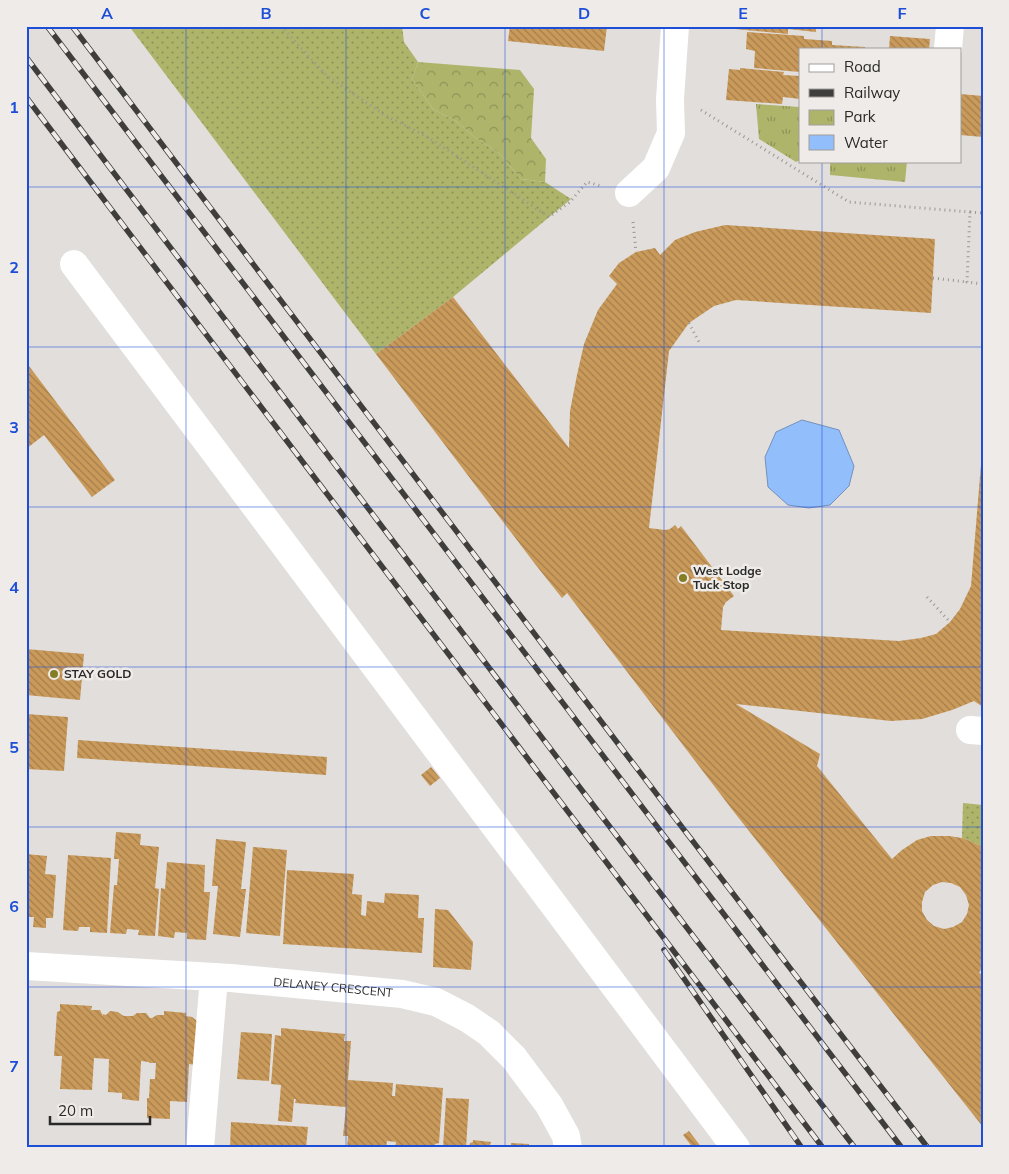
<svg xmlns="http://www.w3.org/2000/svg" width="1009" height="1174" font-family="Mulish,sans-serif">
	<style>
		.grass { fill: url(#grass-dots) }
		.forest { fill: url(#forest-crowns) }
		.park { fill: url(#park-tufts) }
		.water { fill: #92befc; stroke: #7391bc }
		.building { fill: url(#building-back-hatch); fill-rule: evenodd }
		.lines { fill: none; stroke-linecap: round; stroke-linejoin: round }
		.path { stroke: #999795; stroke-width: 3; stroke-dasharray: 1 4; stroke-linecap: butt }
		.minor { stroke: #fff; stroke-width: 28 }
		.rail-casing { stroke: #3f3e3d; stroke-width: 5.5 }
		.rail { stroke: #eeebe8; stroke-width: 4; stroke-dasharray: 11; stroke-linecap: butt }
		.grid { fill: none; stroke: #1d4ed8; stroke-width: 1; stroke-opacity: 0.55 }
		.poi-dot { fill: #857e25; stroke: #eeebe8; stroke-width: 2 }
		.labels { text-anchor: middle; stroke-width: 5; stroke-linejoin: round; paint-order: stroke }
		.poi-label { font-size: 12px; font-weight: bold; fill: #2a2928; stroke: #eeebe8; text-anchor: start }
		.street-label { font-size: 12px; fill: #2a2928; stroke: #eeebe8 }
		.neatline { fill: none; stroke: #1d4ed8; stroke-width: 2 }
		.grid-label { font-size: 16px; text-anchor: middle; font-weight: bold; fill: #1d4ed8 }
	</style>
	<defs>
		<pattern id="grass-dots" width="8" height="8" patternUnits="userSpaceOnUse" patternTransform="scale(1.25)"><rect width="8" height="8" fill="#aeb56a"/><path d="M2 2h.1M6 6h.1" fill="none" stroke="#8e9357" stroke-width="1.8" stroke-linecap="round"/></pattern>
		<pattern id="forest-crowns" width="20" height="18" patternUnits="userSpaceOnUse" patternTransform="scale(1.25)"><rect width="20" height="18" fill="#aeb56a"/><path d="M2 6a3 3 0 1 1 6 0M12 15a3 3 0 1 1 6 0" fill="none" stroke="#8e9357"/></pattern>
		<pattern id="park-tufts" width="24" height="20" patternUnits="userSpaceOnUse" patternTransform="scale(1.25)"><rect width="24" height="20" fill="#aeb56a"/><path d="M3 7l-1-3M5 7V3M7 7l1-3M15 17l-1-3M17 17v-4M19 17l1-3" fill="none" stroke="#8e9357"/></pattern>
		<pattern id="building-back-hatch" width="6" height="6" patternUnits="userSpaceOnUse" patternTransform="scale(1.25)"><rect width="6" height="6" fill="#ca9a5b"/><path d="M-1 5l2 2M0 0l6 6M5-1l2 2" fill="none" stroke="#a47e4b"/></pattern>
	</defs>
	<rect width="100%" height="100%" fill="#e1dedb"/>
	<path class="grass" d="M129,26H402L404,42L418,62L412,79L433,109L456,121L473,136L499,153L521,179L545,182L571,199L453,297L376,354Z
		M963,803L983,805V847L970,841L962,838Z"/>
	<path class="forest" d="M418,62L520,70L534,89L531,138L546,159L545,182L521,179L499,153L473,136L456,121L433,109L412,79Z"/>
	<path class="park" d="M756,104L800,107V160L796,162L759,139Z
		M829,161H907L905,182L830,175V162Z"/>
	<path class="water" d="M802,420L839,430L854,466L849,486L830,505L809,508L788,505L768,487L765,457L776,432Z"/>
	<path class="building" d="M510,26H607L604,51L508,41Z
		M735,26H816V32L788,29V34L735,29Z
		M747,32L804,36V39L832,41V45L865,47V49H800V72L754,68L755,51L746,49Z
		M890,36L930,39L929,49H889Z
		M740,68L784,72L783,75L800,76V99L783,97L782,104L726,100L729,69L740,70Z
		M960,94L983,96V137L960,135Z
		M725,225L935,239L931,313L736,300L714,306L689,323L669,351L649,528L665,530L670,529L675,525L678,529L681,526L734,596L726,602L723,607L721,630L899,641L921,638L936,634L950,622L960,609L971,586L981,464H983V707L974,701L952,710L922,719L891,721L736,704L820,754L817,766L892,859L902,850L917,840L931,836H949L962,838L970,841L983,847V969L979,972L983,977V1127L734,812L567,593L562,598L535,564L376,354L453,297L569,448L570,411L577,375L584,344L598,310L617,284L609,276L619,263L636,252L655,248L660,255L675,240L695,232ZM942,882L951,883L960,887L966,895L969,905L967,914L962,922L953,927L944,929L934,926L927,920L922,911V902L925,892L933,885Z
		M26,362L115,480L92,497L44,435L26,449Z
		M26,649L84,654L80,700L26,695Z
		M26,714L68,717L64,771L26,769Z
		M78,740L327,757L326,775L77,758Z
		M431,767L440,778L430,786L421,775Z
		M116,832L141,834L140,845L159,847L155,888L159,889L155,936L138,935L139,930L127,929L126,934L110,933L114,885H117L119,859H114Z
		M216,839L246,842L241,889H246L240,937L213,934L218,886H212Z
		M253,847L287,850L280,936L246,933Z
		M26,854L47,856L45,874L56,875L53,918H46V928L33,927L34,917H26Z
		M68,855L111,858L107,933L90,932V927H79L78,931L63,930Z
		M167,862L205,865L204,892H210L206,940L187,939V933L175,932L174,938L158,936L161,888L165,889Z
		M287,870L354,874L352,894L362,895L361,915L366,916L367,901L384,903L385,893L419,895L418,918H424L422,953L283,944Z
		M435,909L448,910L473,942L471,970L433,967Z
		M60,1004L92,1006L91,1010H100L103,1016V1014L106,1015L110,1011L118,1012L122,1015L124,1016H133L137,1013H146L150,1018H152L157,1015H164V1011L186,1013V1016L192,1017L197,1021L195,1065L189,1064L187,1102L170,1101V1119L147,1118V1098H149L150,1079H155L156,1063H149V1062L141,1061L139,1101L122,1099V1093L108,1092L109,1059L94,1058L92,1090L60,1089L62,1056H54L57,1012L60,1011Z
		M281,1028L345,1034L344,1041H351L348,1080L393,1083L392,1096H395L396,1084L443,1088L439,1143L435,1144L434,1148H395L396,1142L387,1141L386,1148H347L348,1136H343L346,1107L295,1103L296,1099H294L292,1122L278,1121L281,1085L271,1084L275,1035L281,1036Z
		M241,1032L272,1034L269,1081L237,1079Z
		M446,1098L469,1099L466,1148H443Z
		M231,1122L308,1127L306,1148H230Z
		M689,1131L702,1148H693L683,1135Z
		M473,1140L491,1142L490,1145L511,1146V1143L529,1144V1148H469L470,1143L473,1142Z"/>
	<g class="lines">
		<path class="path" d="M281,26L327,76L383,114L431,139L549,217L570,202L587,182L601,186
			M701,110L849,202L970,212L967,282L983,284
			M970,212L983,213
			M633,222L636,252
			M933,278L967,282
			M689,323L700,344
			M927,597L950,622"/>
		<g class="minor">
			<path d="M948,49L950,26"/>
			<path d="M629,193L656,168L671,133L670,99L675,26"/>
			<path d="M74,264L736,1148"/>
			<path d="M970,730L983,731"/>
			<path id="s1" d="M26,966L231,978L402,994L436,1002L467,1018L489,1033L514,1058L549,1105L566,1136L568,1148"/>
			<path d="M200,1148L214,977"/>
		</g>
		<defs>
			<path id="rail" d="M47,26L902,1148
				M72,26L629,758L928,1148
				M26,57L584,793L855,1148
				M26,97L823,1148
				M664,950L802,1148"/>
		</defs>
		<use href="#rail" class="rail-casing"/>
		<use href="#rail" class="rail"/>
	</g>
	<path class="grid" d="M186,26V1148M346,26V1148M505,26V1148M664,26V1148M822,26V49M822,161V1148M26,187H983M26,347H983M26,507H983M26,667H983M26,827H983M26,987H983"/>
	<g class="poi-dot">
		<circle cx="683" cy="578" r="5"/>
		<circle cx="54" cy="674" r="5"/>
	</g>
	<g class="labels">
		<g class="poi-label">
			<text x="693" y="575">West Lodge<tspan x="693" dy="14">Tuck Stop</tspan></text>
			<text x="64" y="678">STAY GOLD</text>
		</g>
		<g class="street-label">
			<text dy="4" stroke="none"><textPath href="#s1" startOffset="308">DELANEY CRESCENT</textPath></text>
		</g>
	</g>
	<rect width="1009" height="1174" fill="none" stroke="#eeebe8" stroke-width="55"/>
	<rect x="799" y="48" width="162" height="115" fill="#eeebe8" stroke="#a09d9b"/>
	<rect x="809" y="64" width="25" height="8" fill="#ffffff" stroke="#a09d9b"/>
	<text x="844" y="72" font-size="15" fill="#2a2928">Road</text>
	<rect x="809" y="89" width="25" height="8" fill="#3f3e3d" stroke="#a09d9b"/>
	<text x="844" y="98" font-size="15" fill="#2a2928">Railway</text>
	<rect x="809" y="110" width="25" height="15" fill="url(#park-tufts)" stroke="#a09d9b"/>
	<text x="844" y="122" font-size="15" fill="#2a2928">Park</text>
	<rect x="809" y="135" width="25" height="15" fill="#92befc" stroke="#a09d9b"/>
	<text x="844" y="148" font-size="15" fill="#2a2928">Water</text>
	<path d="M50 1116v8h100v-8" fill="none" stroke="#2a2928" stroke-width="2.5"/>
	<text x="58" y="1116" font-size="15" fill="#2a2928" stroke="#eeebe8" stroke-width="4" paint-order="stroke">20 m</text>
	<rect x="28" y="28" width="954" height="1118" class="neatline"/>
	<g class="grid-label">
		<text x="107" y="19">A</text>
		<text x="266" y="19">B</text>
		<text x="425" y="19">C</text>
		<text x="584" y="19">D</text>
		<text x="743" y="19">E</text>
		<text x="902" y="19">F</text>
		<text x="14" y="113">1</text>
		<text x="14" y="273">2</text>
		<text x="14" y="433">3</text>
		<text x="14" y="593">4</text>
		<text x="14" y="753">5</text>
		<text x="14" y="912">6</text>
		<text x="14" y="1072">7</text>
	</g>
</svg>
